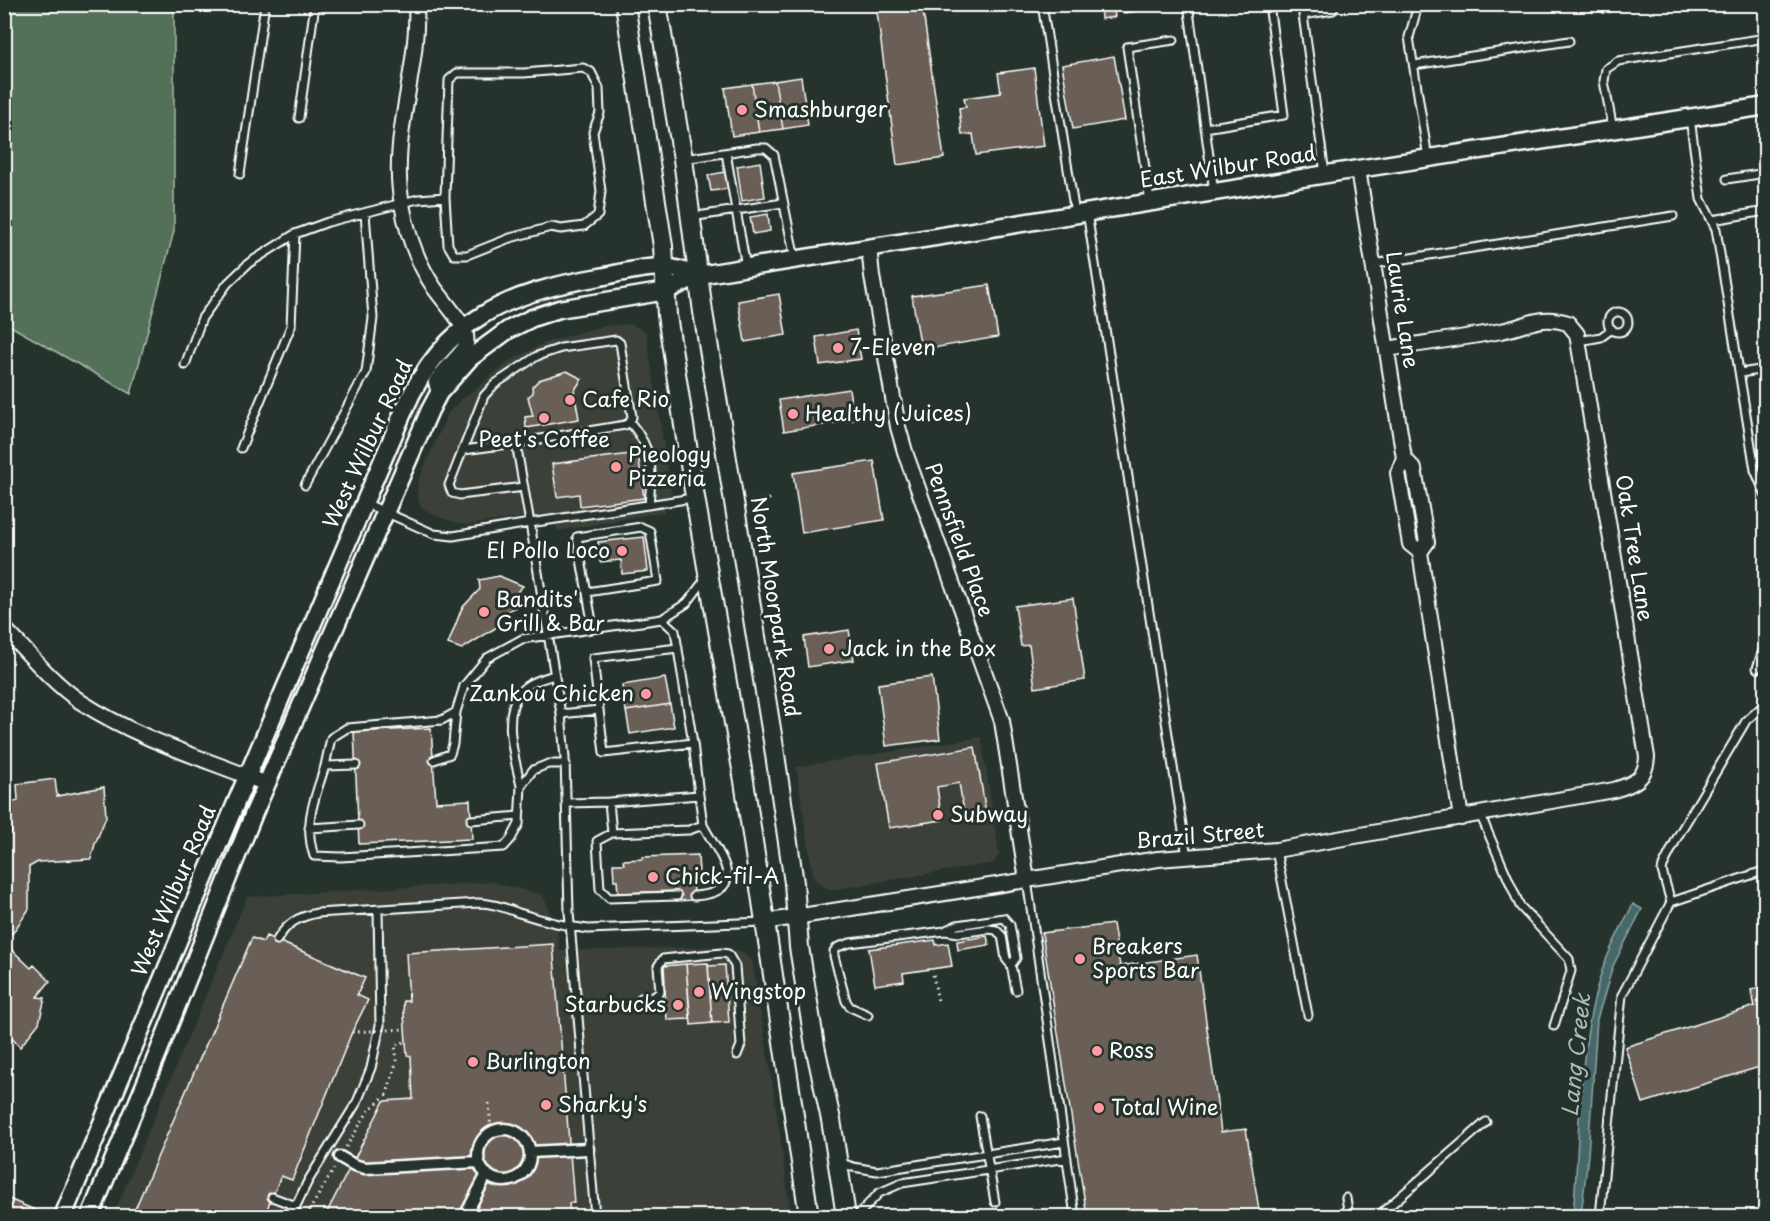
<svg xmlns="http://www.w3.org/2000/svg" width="1770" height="1221" font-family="'Playpen Sans',sans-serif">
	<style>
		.built { fill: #3a4039 }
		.green { fill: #537159; stroke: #a9b8ac; stroke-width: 1.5 }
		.water { fill: #46686b; stroke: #90a4a6; stroke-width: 1.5 }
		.building { fill: #6a5e56; stroke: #fff; stroke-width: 1.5 }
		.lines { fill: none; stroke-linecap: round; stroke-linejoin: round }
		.service-casing { stroke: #fff; stroke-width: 11 }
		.pedestrian-casing { stroke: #fff; stroke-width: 15 }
		.minor-casing { stroke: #fff; stroke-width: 18 }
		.tertiary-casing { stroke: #fff; stroke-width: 21 }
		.secondary-casing { stroke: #fff; stroke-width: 22 }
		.path { stroke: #fff; stroke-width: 3; stroke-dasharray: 1.5 4.5; stroke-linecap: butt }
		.service { stroke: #26332d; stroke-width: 7 }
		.pedestrian { stroke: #26332d; stroke-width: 10 }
		.minor { stroke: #26332d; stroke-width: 14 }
		.tertiary { stroke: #26332d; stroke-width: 16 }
		.secondary { stroke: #26332d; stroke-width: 18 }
		.path-bridge { stroke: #fff; stroke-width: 3; stroke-dasharray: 1.5 4.5; stroke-linecap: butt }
		.poi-dot { fill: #ff9aa2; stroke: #26332d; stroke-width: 2 }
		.labels { text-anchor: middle; stroke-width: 6; stroke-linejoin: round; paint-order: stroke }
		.poi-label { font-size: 21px; fill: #fff; stroke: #26332d; text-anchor: start }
		.street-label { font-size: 21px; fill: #fff; stroke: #26332d }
		.water-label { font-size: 22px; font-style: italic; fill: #acbbbc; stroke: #26332d }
	</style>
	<rect width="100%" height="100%" fill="#26332d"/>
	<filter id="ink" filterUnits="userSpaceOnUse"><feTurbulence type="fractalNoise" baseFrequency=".0167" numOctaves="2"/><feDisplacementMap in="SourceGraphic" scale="12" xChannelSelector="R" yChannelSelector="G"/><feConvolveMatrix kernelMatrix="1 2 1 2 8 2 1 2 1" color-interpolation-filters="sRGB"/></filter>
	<g filter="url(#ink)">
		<path class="built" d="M631,324L646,332L671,491L664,512L557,531L555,513L466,525L447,520L422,509L418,499L417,488L419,479L448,413L460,401L510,361L544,343L602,326Z
			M981,737L999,854L994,863L830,890L816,881L813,875L796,767Z
			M492,882L543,895L557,931L560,951L709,947L742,952L752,961L774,1093L791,1216H113L247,897Z"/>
		<path class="green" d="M4,5H174V231L131,394L5,323Z"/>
		<path class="water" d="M1633,904L1642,909L1613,966L1597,1019L1588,1155L1581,1216H1573C1580,1140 1577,1059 1598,984C1605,956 1620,930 1633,904Z"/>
		<path class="building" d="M876,4H922L944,158L897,165Z
			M1095,4H1150L1142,6V10L1124,13L1125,10L1114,11L1115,17L1101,19L1100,6L1096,7Z
			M1602,4H1655L1603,13Z
			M1114,56L1125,120L1073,129L1062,65Z
			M1034,68L1044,146L976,155L973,134L962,135L959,108L966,107L964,98L1001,93L998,73Z
			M801,77L808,125L783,129L775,81Z
			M775,81L783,129L759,132L752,84Z
			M752,84L759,132L732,136L725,88Z
			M760,162L765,197L742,201L737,166Z
			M725,172L728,189L711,191L708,175Z
			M768,214L770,231L753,234L750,217Z
			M989,285L998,337L921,350L912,296Z
			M779,294L786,335L745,342L738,301Z
			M856,330L861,359L820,365L816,337Z
			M567,371L582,379L574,391L579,419L526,428L525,417L533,416L528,397L533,393L532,387L539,380Z
			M849,389L854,420L784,431L779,400Z
			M638,453L644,498L580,506L579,494L557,497L552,464Z
			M874,461L884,520L802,533L793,473Z
			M644,537L648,571L622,574L621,560L600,562L598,542Z
			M499,576L523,586L517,592V606L501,615L505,622L462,649L448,644L462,608L480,589L479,580Z
			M1073,598L1085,680L1035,688L1029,645L1021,646L1015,606Z
			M849,630L854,660L808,667L804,637Z
			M932,677L940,739L886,746L878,684Z
			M665,678L670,704L626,711L622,685Z
			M670,704L674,727L630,734L626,711Z
			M431,728L436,802L470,800L472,839L359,844L354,732Z
			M975,747L986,813L965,817L959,783L937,787L942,820L889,828L878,763Z
			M55,779L57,796L104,787L106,817L95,844L91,859L38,862L29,867V909L12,934L8,931L6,939L11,949L31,968L34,965L50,981L37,997L45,998L39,1023L20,1047L4,1030V835L11,832L9,803L18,801L17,784Z
			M698,855L699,874H693L694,900L677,901V891L618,893L617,880H614L613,864H624L623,860L643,859V857Z
			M1113,924L1120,966L1197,955L1221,1132L1246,1129L1260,1216H1087L1042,933Z
			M266,936L365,978L357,995L368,1000L352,1032L292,1180L281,1176L264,1216H132L252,938L263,942Z
			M987,936L989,945L958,950L957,941Z
			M935,940L936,945L948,943L952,966L903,973L904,981L875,985L869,949Z
			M553,944L574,1203H569L570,1216H310H325L384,1101L413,1099L411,1056L407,1055L403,1001H409L406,953Z
			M708,963L712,1023L691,1025L686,964Z
			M686,964L690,1019L667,1020L665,990H662V983H665L664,966Z
			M725,965L729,1022L712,1023L708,966Z
			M1766,986V1065L1643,1103L1625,1047L1755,1006L1751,990Z
			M4,1197L42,1213L41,1216H4Z"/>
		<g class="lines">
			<defs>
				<path id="service" d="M1042,4L1075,214
					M1188,4L1214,192
					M1416,4L1417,9L1409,37L1428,158
					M1414,65L1569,41
					M583,68L591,72L599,88L600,113L593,132L601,191L598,215L584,226L561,229L551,227L510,238L467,255H454L448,245L445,197L449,80L457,73H524Z
					M299,118L315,4
					M1690,118L1701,199L1716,229L1755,470L1766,496
					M1205,128L1284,115L1269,4
					M1613,130L1604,81L1606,69L1618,61L1766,38
					M726,153L746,267
					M683,159L757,148H766L774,155L795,259
					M240,174L265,4
					M1325,174L1303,15L1333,10L1332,4
					M1727,179L1766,173
					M1150,202L1127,47L1174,40
					M1087,212L1187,857
					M691,217L783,203
					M1712,220L1766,211
					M1373,264L1673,216
					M1608 322a10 10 0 1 1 20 0a10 10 0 1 1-20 0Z
					M1579,341L1601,337L1612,329
					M185,365L202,318L228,283L249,263L295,234L328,222L418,199L445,197
					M1740,373L1766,369
					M630,422C655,453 652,468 649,505
					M241,448L291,326L295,234
					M464,450L516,443
					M305,485L366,372L373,318L365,213
					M524,487L460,495L452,493L449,485L484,396L495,384L537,356L561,348L616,340L620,343L632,417L630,422L625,425L516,443L530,523L693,498
					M365,503L434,534L453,536L530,523L561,714L565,758L569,912L595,1216
					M587,592L658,581L650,531L641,527L577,537L593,627
					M662,619L687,603L706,578
					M678,648L593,658L604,753L693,743
					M1757,668L1766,641
					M561,714L599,710
					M434,760L450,754L453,744L456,712L464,686L487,658L522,639L662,619L675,631L693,743L699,795
					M356,765L325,766C315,798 303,823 314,856L341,857L504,847L511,839L519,824L521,786L533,770L548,764H566
					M325,766L331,738L347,728L442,720L456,712
					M521,786C515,759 501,716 520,692C528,682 542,679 554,675
					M609,802L612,833
					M568,803L609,802L699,795L703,825L689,830L612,833L597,841L600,889L609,898L677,896
					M1480,814L1520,906L1569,959L1571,971L1554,1026
					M471,820L519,816
					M309,828L359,825
					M1276,850L1308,1015
					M1027,880L1075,1216
					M694,896C753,892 718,854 703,825
					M1671,902L1766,870
					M946,930L957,925L1004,918L1010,925L1016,958L1011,965
					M277,940C287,923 298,917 317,913L478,903C493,903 505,908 519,913C541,920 565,926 588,929L764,922
					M641,998L654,997L660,992L658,966L663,959L722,953L728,954L735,966L741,1045L737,1055
					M868,1015L850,1007L846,1001L834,956V951L838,947L850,943L945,931L959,933L989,929L996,930L1002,936L1006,959L1011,965L1016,990
					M980,1116L995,1202
					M839,1162L853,1167L877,1171L1064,1142
					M272,1197L296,1206
					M1346,1198L1349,1216
					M291,1216L308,1181L357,1102L371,1068L380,1025L378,910
					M857,1216L879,1193L902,1183L1067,1158
					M1378,1216L1486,1122
					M1600,1216L1622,995L1671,902L1662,871L1663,866L1678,836L1746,721L1766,703"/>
				<path id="pedestrian" d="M478 1155a26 26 0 1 1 52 0a26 26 0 1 1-52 0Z
					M530,1152L588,1149
					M340,1157L354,1165L365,1168L479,1162
					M465,1216L487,1174"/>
				<path id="minor" d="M416,4C420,71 389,138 402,204C407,234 418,264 435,289C444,301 454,312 462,325C466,331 468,341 465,347C459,357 443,370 436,382L439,393
					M1358,169L1404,458L1398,473L1410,544L1420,552
					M869,247L872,276L898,427L906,455L1002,721L1027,880
					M1404,458L1414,469L1427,542L1420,552L1461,818
					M4,628C29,654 52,682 81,702C138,739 205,759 267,784
					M764,922L1158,859L1276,850L1614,790C1634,784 1646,779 1647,757L1577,334L1568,323C1539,314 1528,326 1501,331C1463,338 1425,343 1387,349"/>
				<path id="tertiary" d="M63,1216L238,798L405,408C444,319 509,292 600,277C620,273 642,267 663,267C674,267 688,273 699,275
					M90,1216L158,1053L254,813L430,410L439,393L470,358L508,330L532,318L559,309L666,291L699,275L718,272L1358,169L1766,106"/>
				<path id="secondary" d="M625,4L663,246L667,315L695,497L744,781L809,1216
					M657,4L683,159L703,312L773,741L794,883L799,947L815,1046L831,1120L846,1216"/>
			</defs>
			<use href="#service" class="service-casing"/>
			<use href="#pedestrian" class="pedestrian-casing"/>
			<use href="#minor" class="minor-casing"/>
			<use href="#tertiary" class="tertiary-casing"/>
			<use href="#secondary" class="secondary-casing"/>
			<path class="path" d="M751,502L774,498
				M933,975L938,1001
				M489,1103L491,1133
				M346,1147L369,1110L387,1094L397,1060L395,1045L407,1041
				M306,1216L334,1169"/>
			<use href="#service" class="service"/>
			<use href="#pedestrian" class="pedestrian"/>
			<use href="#minor" class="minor"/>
			<use href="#tertiary" class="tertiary"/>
			<use href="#secondary" class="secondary"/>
			<path class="path-bridge" d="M352,1032L406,1029"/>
		</g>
	</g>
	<g class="poi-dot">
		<circle cx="742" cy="110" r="6"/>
		<circle cx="838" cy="348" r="6"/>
		<circle cx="570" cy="400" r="6"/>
		<circle cx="793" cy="414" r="6"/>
		<circle cx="544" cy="418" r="6"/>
		<circle cx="616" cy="467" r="6"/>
		<circle cx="622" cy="551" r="6"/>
		<circle cx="484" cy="612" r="6"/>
		<circle cx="829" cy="649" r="6"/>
		<circle cx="646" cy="694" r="6"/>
		<circle cx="938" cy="815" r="6"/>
		<circle cx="653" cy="877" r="6"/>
		<circle cx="1080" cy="959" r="6"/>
		<circle cx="699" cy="992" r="6"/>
		<circle cx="678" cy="1005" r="6"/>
		<circle cx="1097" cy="1051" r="6"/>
		<circle cx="473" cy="1062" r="6"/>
		<circle cx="546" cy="1105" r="6"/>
		<circle cx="1099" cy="1108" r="6"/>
	</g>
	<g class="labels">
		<g class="poi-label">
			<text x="754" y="117">Smashburger</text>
			<text x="850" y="355">7-Eleven</text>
			<text x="582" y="407">Cafe Rio</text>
			<text x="805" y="421">Healthy (Juices)</text>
			<text x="544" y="447" text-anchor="middle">Peet's Coffee</text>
			<text x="628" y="462">Pieology<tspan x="628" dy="24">Pizzeria</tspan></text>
			<text x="610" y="558" text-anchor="end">El Pollo Loco</text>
			<text x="496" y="607">Bandits'<tspan x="496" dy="24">Grill &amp; Bar</tspan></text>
			<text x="841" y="656">Jack in the Box</text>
			<text x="634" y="701" text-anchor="end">Zankou Chicken</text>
			<text x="950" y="822">Subway</text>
			<text x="665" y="884">Chick-fil-A</text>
			<text x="1092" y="954">Breakers<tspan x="1092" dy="24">Sports Bar</tspan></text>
			<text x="711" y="999">Wingstop</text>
			<text x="666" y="1012" text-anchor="end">Starbucks</text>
			<text x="1109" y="1058">Ross</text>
			<text x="485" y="1069">Burlington</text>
			<text x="558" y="1112">Sharky's</text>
			<text x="1111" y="1115">Total Wine</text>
		</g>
		<g class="street-label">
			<text transform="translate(1228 167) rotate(-9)" y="7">East Wilbur Road</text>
			<text transform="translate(1402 310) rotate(81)" y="7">Laurie Lane</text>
			<text transform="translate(368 444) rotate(-65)" y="7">West Wilbur Road</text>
			<text transform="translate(959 540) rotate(70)" y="7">Pennsfield Place</text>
			<text transform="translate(1634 548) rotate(81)" y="7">Oak Tree Lane</text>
			<text transform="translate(775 607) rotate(81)" y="7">North Moorpark Road</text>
			<text transform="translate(1200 836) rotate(-5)" y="7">Brazil Street</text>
			<text transform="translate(174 891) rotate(-67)" y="7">West Wilbur Road</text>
		</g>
		<g class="water-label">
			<text transform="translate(1576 1055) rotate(-84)" y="8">Lang Creek</text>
		</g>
	</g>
	<rect width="1770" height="1221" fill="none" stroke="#26332d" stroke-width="24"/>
	<rect x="12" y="12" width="1746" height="1197" fill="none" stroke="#fff" stroke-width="2" filter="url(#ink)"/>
</svg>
